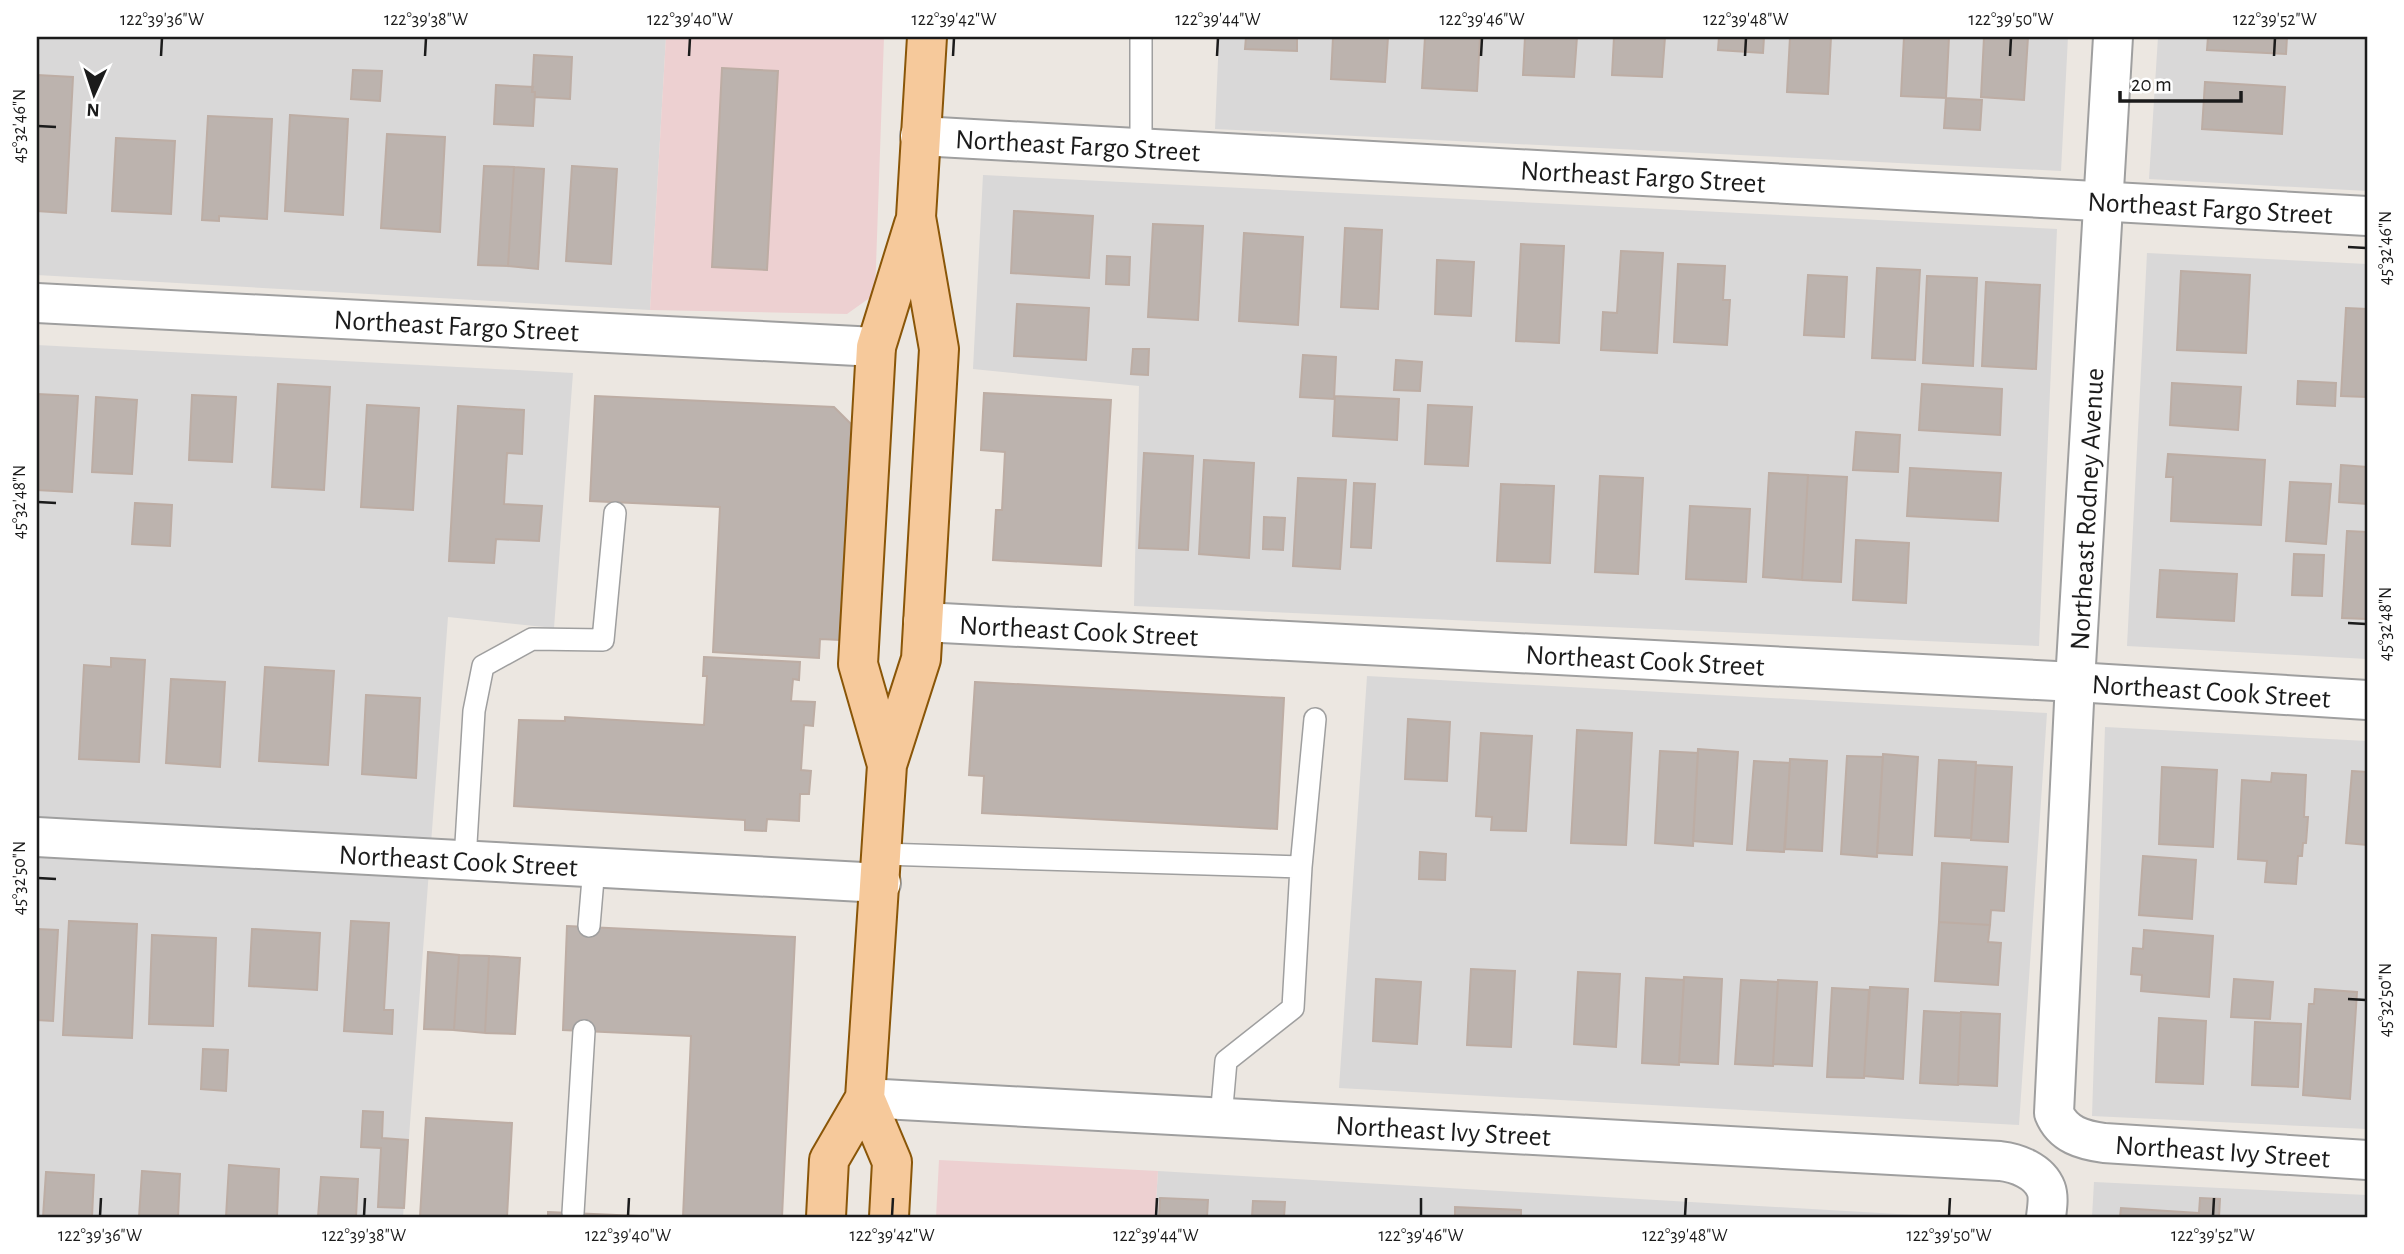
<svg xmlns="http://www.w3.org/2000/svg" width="2404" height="1254" font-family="'Alegreya Sans',sans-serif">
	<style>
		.residential { fill: #d9d8d8 }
		.commercial { fill: #edd0d1 }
		.building { fill: #bcb3ae; stroke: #bdada4; stroke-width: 2 }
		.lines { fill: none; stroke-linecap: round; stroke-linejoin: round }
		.lane-casing { stroke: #9f9f9f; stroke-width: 24 }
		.street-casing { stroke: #9f9f9f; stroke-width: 42 }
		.primary-casing { stroke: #8a5608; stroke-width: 42 }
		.lane { stroke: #fff; stroke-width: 21 }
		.street { stroke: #fff; stroke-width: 38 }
		.primary { stroke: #f6c99b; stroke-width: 38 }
		.ticks { fill: none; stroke: #1b1b1b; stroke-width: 2.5 }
		.labels { text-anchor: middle; stroke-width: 5; stroke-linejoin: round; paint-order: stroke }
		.street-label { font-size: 28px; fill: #1b1b1b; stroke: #fff }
		.neatline { fill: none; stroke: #1b1b1b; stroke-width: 2.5 }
		.ticks-label { font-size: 18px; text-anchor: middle; fill: #1b1b1b }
	</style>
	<rect width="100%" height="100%" fill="#ece7e1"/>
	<path class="residential" d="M37,37H666L650,310L37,275Z
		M1219,37H2068L2061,171L1215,129Z
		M2158,37H2367V191L2149,179Z
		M983,175L2057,229L2039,646L1134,606L1139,386L973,369Z
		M2147,253L2367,264V659L2127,646Z
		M37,345L573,373L554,628L448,617L403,1217H37Z
		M1367,676L2047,713L2019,1125L1339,1088Z
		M2105,727L2367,741V1129L2092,1116Z
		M1158,1171L1948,1217H1155Z
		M2094,1182L2367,1195V1217H2092Z"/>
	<path class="commercial" d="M666,37H884L875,294L847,314L650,310Z
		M939,1160L1158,1171L1155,1217H936Z"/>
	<path class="building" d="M1246,37H1297V51L1245,49Z
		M1333,37H1388L1385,82L1331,79Z
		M1425,37H1480L1477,91L1422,88Z
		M1525,37H1577L1574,77L1523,75Z
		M1614,37H1665L1662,77L1612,75Z
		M1719,37H1764L1763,53L1718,50Z
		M1790,37H1831L1828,94L1787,92Z
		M1904,37H1949L1946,98L1901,96Z
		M1984,37H2028L2024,100L1981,97Z
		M2208,37H2287L2286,54L2207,50Z
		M534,55L572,57L570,99L535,97V92H532Z
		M722,68L778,71L767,270L712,267Z
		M353,70L382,71L380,101L351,99Z
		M37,75L73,77L66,213L37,211Z
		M2205,82L2285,87L2282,134L2202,129Z
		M496,85L533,87L532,92H535L533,126L494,124Z
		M1946,98L1982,100L1980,130L1944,128Z
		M290,115L348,119L343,215L285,211Z
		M208,116L272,119L267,219L219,216V221L202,220Z
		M387,134L445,137L440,232L381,228Z
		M116,138L175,141L171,214L112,211Z
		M484,166L514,167L508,266L478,265Z
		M572,166L617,169L611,264L566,261Z
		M514,167L544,169L538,269L508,266Z
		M1014,211L1093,216L1089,278L1011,273Z
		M1153,224L1203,226L1198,320L1148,317Z
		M1345,228L1382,230L1378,309L1341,307Z
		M1244,233L1303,237L1298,325L1239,321Z
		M1521,244L1564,246L1559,343L1516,341Z
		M1621,251L1663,253L1657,353L1601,350L1603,312L1617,313Z
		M1107,256L1130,257L1129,285L1106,284Z
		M1437,260L1474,262L1471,316L1435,314Z
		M1678,264L1725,266L1723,300H1730L1727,345L1674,342Z
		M1877,268L1920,270L1915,360L1872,358Z
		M2181,271L2250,275L2246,353L2177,350Z
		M1808,275L1847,277L1844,337L1804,335Z
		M1927,276L1977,278L1973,366L1923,363Z
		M1986,282L2040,285L2036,369L1982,366Z
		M1017,304L1089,308L1086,360L1014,356Z
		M2346,308L2367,309V397L2341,396Z
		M1133,349H1149L1148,375L1131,374Z
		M1303,355L1336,357L1334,399L1300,397Z
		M1396,360L1422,362L1420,391L1394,390Z
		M2298,381L2336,383L2335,406L2297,404Z
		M2172,383L2241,387L2238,430L2170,425Z
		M278,384L330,387L324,490L272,487Z
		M1922,384L2002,389L2000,435L1919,430Z
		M984,393L1111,400L1101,566L993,560L996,510H1002L1005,452L981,450Z
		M37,394L78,396L72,492L37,490Z
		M192,395L236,397L232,462L189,460Z
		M595,396L834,407L851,424L840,640L820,639L819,658L713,652L720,507L590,501Z
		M1335,396L1399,399L1397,440L1333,436Z
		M96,397L137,400L132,474L92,472Z
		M367,405L419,408L413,510L361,507Z
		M1428,405L1472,407L1468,466L1425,464Z
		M458,406L524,410L522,454L507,453L504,504L542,506L539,541L496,539L494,563L449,561Z
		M1856,432L1900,435L1898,472L1853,470Z
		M1144,453L1193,456L1188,550L1139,548Z
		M2168,454L2265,460L2261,525L2171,521L2173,477H2166Z
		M1204,460L1254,463L1249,558L1199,554Z
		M2341,465L2367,467V504L2339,502Z
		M1910,468L2001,473L1998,521L1907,516Z
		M1769,473L1808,475L1802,580L1763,577Z
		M1808,475L1847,477L1841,582L1802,580Z
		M1600,476L1643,478L1638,574L1595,572Z
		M1298,478L1346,480L1340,569L1293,566Z
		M2290,482L2331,484L2326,544L2286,541Z
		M1354,483L1375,484L1371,548L1351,547Z
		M1501,484L1554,486L1550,563L1497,561Z
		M135,503L172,505L170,546L132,544Z
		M1690,506L1750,509L1746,582L1686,579Z
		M1264,517L1285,518L1283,550L1263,549Z
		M2347,531L2367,532V619L2342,618Z
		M1856,540L1909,543L1906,603L1853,600Z
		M2294,554L2324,555L2322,596L2292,595Z
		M2160,570L2237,574L2234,621L2157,617Z
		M704,657L800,662L799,680L793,679L791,701L815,702L813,726L804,725L801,770L811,771L809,794H800L799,821L767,819L766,831L745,830V820L514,806L519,720L565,721V717L704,725L707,676H703Z
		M111,658L145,660L139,762L79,759L84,665L111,667Z
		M265,667L334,671L328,765L259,761Z
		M171,679L225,682L220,767L166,763Z
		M975,682L1284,698L1277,829L982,813L984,776L969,775Z
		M366,695L420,698L416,778L362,774Z
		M1408,719L1450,722L1447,781L1405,779Z
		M1577,730L1632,733L1626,845L1571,843Z
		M1481,733L1532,736L1526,831L1491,830L1492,817L1476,816Z
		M1698,749L1738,752L1732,844L1693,841Z
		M1660,751L1698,753L1693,846L1655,843Z
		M1883,754L1918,757L1912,855L1877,853Z
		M1847,756L1883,757L1877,857L1841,854Z
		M1790,759L1827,761L1822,851L1785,849Z
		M1939,760L1976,762L1971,838L1935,836Z
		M1754,761L1790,763L1784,852L1747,850Z
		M1976,765L2012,767L2008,842L1971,840Z
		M2162,767L2217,770L2213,847L2159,844Z
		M2352,771L2367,772V845L2346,843Z
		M2272,773L2306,775L2304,817H2308L2306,843H2303L2302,856H2298L2296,884L2265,882L2267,861L2238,859L2242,780L2271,782Z
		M1420,852L1446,854L1445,880L1419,879Z
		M2143,856L2196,860L2192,919L2139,915Z
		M1942,863L2007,867L2004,911L1991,910L1990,925L1939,922Z
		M69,921L137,924L132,1038L63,1035Z
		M351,921L389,923L384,1010H393L392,1034L344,1031Z
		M1939,922L1990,925L1988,942L2001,943L1998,985L1935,981Z
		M567,926L795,937L782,1217H683L691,1036L563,1030Z
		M37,929L58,930L53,1021L37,1020Z
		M252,929L320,933L317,990L249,986Z
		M2144,930L2213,936L2209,997L2141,991L2142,975L2131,974L2133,948L2143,949Z
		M152,935L216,938L213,1026L149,1024Z
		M428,952L459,955L454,1030L424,1029Z
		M459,955L489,956L485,1033L454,1030Z
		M489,956L520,958L515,1034L485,1033Z
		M1471,969L1515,971L1511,1047L1467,1045Z
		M1578,972L1620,974L1616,1047L1574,1044Z
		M1684,977L1722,979L1718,1064L1679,1062Z
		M1646,978L1684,980L1679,1065L1642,1063Z
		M1376,979L1421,982L1417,1044L1373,1041Z
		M2234,979L2273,982L2270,1019L2231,1017Z
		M1741,980L1778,982L1773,1066L1735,1064Z
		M1778,980L1817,982L1812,1066L1773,1064Z
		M1870,987L1908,989L1903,1079L1864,1076Z
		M1832,988L1869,990L1864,1078L1827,1077Z
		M2315,989L2357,992L2350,1099L2303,1095L2309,1004H2314Z
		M1924,1011L1961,1013L1958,1085L1920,1083Z
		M1961,1012L2000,1014L1997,1086L1958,1084Z
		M2159,1018L2206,1021L2203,1084L2156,1082Z
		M2255,1022L2301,1024L2298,1087L2252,1085Z
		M203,1049L228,1050L226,1091L201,1089Z
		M363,1111L383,1112L382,1138L408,1140L404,1208L378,1207L381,1148L361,1147Z
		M426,1118L512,1123L507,1217H420Z
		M229,1165L279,1169L277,1217H226Z
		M142,1171L180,1174L178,1217H139Z
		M46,1172L94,1175L92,1217H43Z
		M321,1177L358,1179L356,1217H318Z
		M1160,1198L1208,1200L1207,1217H1159Z
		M2200,1198L2220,1199L2219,1217H2120L2121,1208L2199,1213Z
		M1253,1201L1285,1202L1284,1217H1252Z
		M1455,1207L1521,1210V1217H1455Z
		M548,1212L662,1217H548Z"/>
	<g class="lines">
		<defs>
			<path id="lane" d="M1141,148V37
				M882,854L1301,867L1293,1008L1226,1061L1221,1118
				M465,860L474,711L483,666L532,639L603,640L615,513
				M1301,867L1315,719
				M589,926L594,867
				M573,1213L584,1031"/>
			<g id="street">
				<path id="s1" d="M2113,37L2075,682L2054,1113C2063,1135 2083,1140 2104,1143L2367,1160"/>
				<path id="s2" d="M920,136L2367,216"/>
				<path id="s3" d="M37,303L876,347"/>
				<path id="s4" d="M923,622L2075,682L2367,700"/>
				<path id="s5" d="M37,837L881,883"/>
				<path id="s6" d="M865,1098L2000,1161C2017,1163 2039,1171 2046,1189C2049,1197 2047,1209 2046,1217"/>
			</g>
			<path id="primary" d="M887,765L858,664L876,347L914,224
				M865,1098L892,1162L889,1217
				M826,1217L829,1160L865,1098L887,765L921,659L939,349L916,217L927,37"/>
		</defs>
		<use href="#lane" class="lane-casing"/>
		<use href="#street" class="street-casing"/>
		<use href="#primary" class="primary-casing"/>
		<use href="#lane" class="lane"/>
		<use href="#street" class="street"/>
		<use href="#primary" class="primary"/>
	</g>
	<path class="ticks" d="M161,56L162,38M425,56L426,38M689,56L690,38M953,56L954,38M1217,56L1218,38M1481,56L1482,38M1745,56L1746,38M2010,56L2011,38M2274,56L2275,38M38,126L56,127M2348,247L2366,248M38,502L56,503M2348,623L2366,624M38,878L56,879M2348,999L2366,1000M100,1216L101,1198M364,1216L365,1198M628,1216L629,1198M892,1216L893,1198M1156,1216L1157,1198M1421,1216V1198M1685,1216L1686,1198M1949,1216L1950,1198M2213,1216L2214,1198"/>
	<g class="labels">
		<g class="street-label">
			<text dy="10" stroke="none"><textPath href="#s2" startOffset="158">Northeast Fargo Street</textPath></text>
			<text dy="10" stroke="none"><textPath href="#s2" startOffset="724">Northeast Fargo Street</textPath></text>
			<text dy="10" stroke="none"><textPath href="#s2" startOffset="1292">Northeast Fargo Street</textPath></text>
			<text dy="10" stroke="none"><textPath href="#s3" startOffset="420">Northeast Fargo Street</textPath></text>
			<text transform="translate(2086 509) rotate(-87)" y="10">Northeast Rodney Avenue</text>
			<text dy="10" stroke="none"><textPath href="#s4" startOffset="156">Northeast Cook Street</textPath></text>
			<text dy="10" stroke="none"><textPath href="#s4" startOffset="723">Northeast Cook Street</textPath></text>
			<text dy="10" stroke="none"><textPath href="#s4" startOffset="1290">Northeast Cook Street</textPath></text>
			<text dy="10" stroke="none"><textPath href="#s5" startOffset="422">Northeast Cook Street</textPath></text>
			<text dy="10" stroke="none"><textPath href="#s6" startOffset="579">Northeast Ivy Street</textPath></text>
			<text dy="10" stroke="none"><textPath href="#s1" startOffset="1258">Northeast Ivy Street</textPath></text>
		</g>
	</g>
	<rect width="2404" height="1254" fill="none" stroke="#ffffff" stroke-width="77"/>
	<g transform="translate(94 94) rotate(183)" stroke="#ffffff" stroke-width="5" paint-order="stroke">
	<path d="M0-5L12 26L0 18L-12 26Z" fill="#1b1b1b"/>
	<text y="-10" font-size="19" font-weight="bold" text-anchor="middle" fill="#1b1b1b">N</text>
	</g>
	<path d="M2120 91v10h121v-10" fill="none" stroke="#1b1b1b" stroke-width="3.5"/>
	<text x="2131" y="91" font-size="21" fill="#1b1b1b" stroke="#ffffff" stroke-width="5" paint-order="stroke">20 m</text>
	<rect x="38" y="38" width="2328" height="1178" class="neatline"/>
	<g class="ticks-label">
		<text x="162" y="25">122°39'36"W</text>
		<text x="426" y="25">122°39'38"W</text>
		<text x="690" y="25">122°39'40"W</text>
		<text x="954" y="25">122°39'42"W</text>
		<text x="1218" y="25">122°39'44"W</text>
		<text x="1482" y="25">122°39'46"W</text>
		<text x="1746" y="25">122°39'48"W</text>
		<text x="2011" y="25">122°39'50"W</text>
		<text x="2275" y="25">122°39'52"W</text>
		<text transform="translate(19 126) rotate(-90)" y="6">45°32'46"N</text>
		<text transform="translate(2385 248) rotate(-90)" y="6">45°32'46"N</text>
		<text transform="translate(19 502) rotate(-90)" y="6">45°32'48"N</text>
		<text transform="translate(2385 624) rotate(-90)" y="6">45°32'48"N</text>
		<text transform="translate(19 878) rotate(-90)" y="6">45°32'50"N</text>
		<text transform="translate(2385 1000) rotate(-90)" y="6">45°32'50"N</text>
		<text x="100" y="1241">122°39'36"W</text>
		<text x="364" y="1241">122°39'38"W</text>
		<text x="628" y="1241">122°39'40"W</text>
		<text x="892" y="1241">122°39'42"W</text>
		<text x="1156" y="1241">122°39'44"W</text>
		<text x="1421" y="1241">122°39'46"W</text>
		<text x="1685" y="1241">122°39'48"W</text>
		<text x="1949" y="1241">122°39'50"W</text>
		<text x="2213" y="1241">122°39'52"W</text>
	</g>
</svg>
